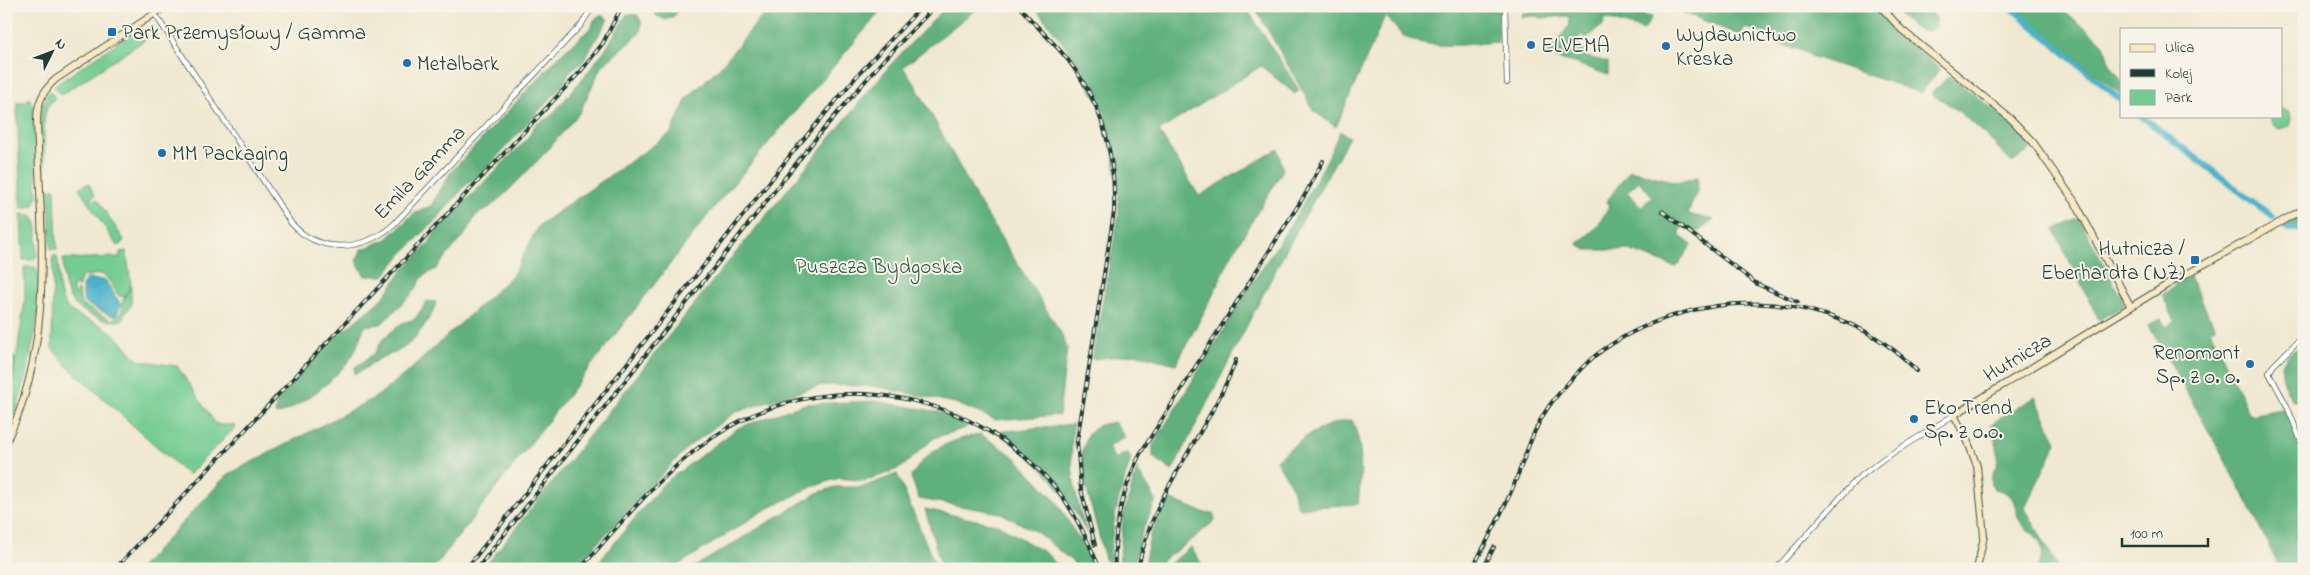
<svg xmlns="http://www.w3.org/2000/svg" width="2310" height="575" font-family="'Indie Flower',sans-serif">
	<style>
		.green { fill: #74cc92; stroke: #4a8463 }
		.forest { fill: #5fb07c; stroke: #3f7658; fill-rule: evenodd }
		.water { fill: #4bb2c9; stroke: #35787e }
		.lines { fill: none; stroke-linecap: round; stroke-linejoin: round }
		.canal { stroke: #4bb2c9; stroke-width: 6 }
		.street-casing { stroke: #3e574b; stroke-width: 6 }
		.secondary-casing { stroke: #3e574b; stroke-width: 8 }
		.street { stroke: #fff; stroke-width: 4.5 }
		.secondary { stroke: #fae7c3; stroke-width: 6 }
		.rail-casing { stroke: #1f3d34; stroke-width: 4 }
		.rail { stroke: #f7f3e8; stroke-width: 2; stroke-dasharray: 5.5; stroke-linecap: butt }
		.poi-dot { fill: #1f6fb2; stroke: #f7f3e8; stroke-width: 2 }
		.labels { text-anchor: middle; stroke-width: 4; stroke-linejoin: round; paint-order: stroke }
		.poi-label { font-size: 21px; fill: #1f3d34; stroke: #f7f3e8; text-anchor: start }
		.street-label { font-size: 21px; fill: #1f3d34; stroke: #f7f3e8 }
		.park-label { font-size: 21px; fill: #305a47; stroke: #f7f3e8 }
	</style>
	<rect width="100%" height="100%" fill="#f7f3e8"/>
	<filter id="ink" filterUnits="userSpaceOnUse"><feTurbulence type="fractalNoise" baseFrequency=".02" numOctaves="2"/><feDisplacementMap in="SourceGraphic" scale="10" xChannelSelector="R" yChannelSelector="G"/><feConvolveMatrix kernelMatrix="1 2 1 2 8 2 1 2 1" color-interpolation-filters="sRGB"/></filter>
	<filter id="wash" filterUnits="userSpaceOnUse"><feTurbulence type="fractalNoise" baseFrequency=".0096" numOctaves="4" result="noise"/><feDisplacementMap in="SourceGraphic" scale="20" xChannelSelector="R" yChannelSelector="G"/><feGaussianBlur stdDeviation="1.12" result="paint"/><feColorMatrix in="noise" values="0 0 0 0 0 0 0 0 0 0 0 0 0 0 0 0 0 1.4 0 .05"/><feComposite in="paint" operator="in"/></filter>
	<g filter="url(#wash)">
		<rect width="100%" height="100%" fill="#f0e8d0"/>
		<path class="green" d="M140,27L148,38L61,95L54,86Z
			M50,91L55,98L47,107L44,119L45,177L42,173C41,147 34,114 50,91Z
			M29,98L33,106L37,197L33,206L21,208L17,102H26Z
			M2281,108L2290,113L2291,119L2289,126L2279,129L2271,123V116H2281Z
			M88,183L95,195L91,198L93,201L97,199L124,240L122,244L117,246L79,188Z
			M46,185L48,249L44,244L43,189Z
			M49,189H55V192L57,249H51Z
			M21,214L32,215L37,223V256L33,260H23Z
			M126,251L131,284L125,297L119,296L107,278L102,274L82,276L78,288L75,284L73,286V294H76L77,290L79,292L81,305L112,320L122,311L123,300L131,286V306L123,315L124,319C110,326 77,312 70,298C63,286 64,272 63,259L120,257V252Z
			M53,256H57C61,271 56,289 64,303C72,317 94,321 107,329C120,337 128,350 138,360L177,366L215,423L220,425H234L236,427L188,475L64,363L52,348Z
			M24,267H35C50,286 23,391 15,416L8,413L25,299Z
			M39,348L31,393L6,468V449L24,409Z"/>
		<path class="forest" d="M648,6H681L674,16L666,20L657,16Z
			M771,6H885L719,201L433,569H139L227,475L376,397L409,371L513,275L539,225L671,133L687,98L719,68Z
			M947,6H980L903,67L915,84L978,201L1061,333L1067,348L1059,415L996,420L955,403L873,386L823,385L766,402L734,413L688,447L573,569H483L723,268L892,63Z
			M1034,6H1245L1299,90L1295,94L1261,66L1159,131L1199,196L1278,149L1283,170L1231,256L1210,301L1176,364L1136,354L1092,359L1119,214L1118,184L1105,113L1086,81L1083,69Z
			M1254,6H1498V42C1471,44 1433,50 1407,38C1399,34 1392,22 1385,16L1336,127L1314,111Z
			M1668,6H1875L1903,39L1940,69L1921,93L1811,56C1803,49 1786,47 1775,43L1774,35L1745,28L1741,36Z
			M1893,6H1930L1936,19V27C1921,41 1902,18 1893,6Z
			M2015,6H2055L2087,29L2104,45L2109,62L2121,80V94L2031,23Z
			M1607,7L1652,17L1644,30L1603,18L1604,24L1586,39L1581,36L1577,41L1586,57L1608,62V75L1577,64L1545,55L1570,25L1569,16L1539,18L1537,16L1521,17L1522,13Z
			M627,14L637,15C643,22 642,26 639,34L601,67L580,112L546,152L505,194L490,207L476,215L468,230L436,269L423,276L414,292L381,324L365,326C360,335 358,346 353,355C337,379 303,405 276,415L275,412L277,400L330,342L383,298L403,270L429,243L437,230L527,139L535,125L550,117L583,78L607,47Z
			M600,15L608,19L583,62L571,70L562,86L483,172L465,186L436,220L400,256L384,276H365L356,261L361,250L387,239L415,212L431,206L451,172L563,52L592,27L594,20Z
			M1949,76L2011,122L2033,148L2012,163C1988,137 1963,110 1931,94Z
			M1340,131L1349,137L1285,252L1172,471L1153,457V445L1255,279L1295,218L1327,160Z
			M1630,170L1676,182L1698,177L1697,191L1688,214L1714,220L1698,232L1681,226L1680,236L1692,245L1676,267L1629,250H1586L1577,244L1596,228L1610,206L1607,201ZM1639,181L1653,197L1641,206L1627,192Z
			M2304,214V231H2290L2288,223Z
			M2079,218L2125,305L2099,320L2054,230Z
			M2189,276L2215,327L2210,330L2250,415L2286,408L2304,455V569H2280L2240,487L2149,325L2161,319L2166,327L2175,321L2162,295Z
			M427,301L436,302C433,316 415,341 402,349C395,354 385,355 377,360C368,365 364,371 354,374L355,367L374,354L383,339L402,323L415,319Z
			M6,345L16,360L6,418Z
			M2297,349L2300,350L2304,358V400L2298,401L2291,399L2283,383L2281,365L2290,353Z
			M2035,397L2057,442L2025,508L2059,569H2036C2045,556 2045,545 2033,534C2029,530 2024,528 2021,523C2011,505 2020,494 1994,489C1987,477 1996,471 1998,459C1999,449 1993,434 1991,424Z
			M875,401L944,413L969,424L965,428L934,438L902,467L886,474L864,481L839,478L812,487L763,511L672,569H593L663,484L738,428L805,404Z
			M1352,420C1364,445 1361,476 1358,504L1298,508L1291,485L1276,460C1299,441 1322,422 1352,420Z
			M1114,422L1125,437L1108,447L1115,459L1127,452L1131,459C1119,494 1110,528 1110,566H1107L1085,483L1082,452L1088,434L1099,425Z
			M1073,424C1069,463 1074,496 1087,533C1062,487 1040,461 996,432Z
			M980,434L1015,457L1057,502L1091,560L1087,569H1081L1038,533L1001,513L919,499L911,477C929,447 947,442 980,434Z
			M1137,469L1156,500L1142,532L1133,569H1119L1123,517Z
			M897,474L937,569H691L817,493L835,487H863Z
			M1167,498L1205,513H1214L1215,520L1193,539L1150,569H1143L1150,536Z
			M925,509L999,525L1047,554L1061,569H942Z
			M1191,547L1205,569H1165L1164,568Z"/>
		<path class="water" d="M86,279L105,280L121,305L116,315L112,316L84,303L82,286Z"/>
		<g class="lines">
			<path class="canal" d="M2009,6L2121,100
				M2141,116L2273,217
				M2282,225L2290,229L2304,227"/>
		</g>
	</g>
	<g filter="url(#ink)">
		<g class="lines">
			<defs>
				<path id="street" d="M1505,6L1507,83
					M155,14L291,223C320,255 363,251 393,225L581,25L593,6
					M2304,335L2273,366L2269,373L2287,406L2304,449
					M1776,569L1856,480L1883,459L1954,415"/>
				<path id="secondary" d="M1880,6L1902,30L2011,119L2033,142L2075,202L2131,307
					M6,442C56,343 40,227 37,120C37,103 43,90 56,79L166,6
					M1977,569L1984,536L1977,466L1966,437L1954,415L2165,286L2304,209"/>
			</defs>
			<use href="#street" class="street-casing"/>
			<use href="#secondary" class="secondary-casing"/>
			<use href="#street" class="street"/>
			<use href="#secondary" class="secondary"/>
			<defs>
				<path id="rail" d="M1019,6C1034,25 1053,41 1068,60C1103,104 1116,157 1114,212L1077,441L1081,489L1095,545
					M1662,211L1757,284L1798,302
					M115,569L581,71L603,43L622,6
					M466,569L792,153L856,77L922,6
					M477,569L821,132L880,64L935,6
					M580,569C626,517 670,461 731,426C838,365 975,394 1054,486C1075,511 1087,540 1100,569
					M1115,569C1113,528 1122,491 1140,454L1306,193L1323,161
					M1138,569C1152,491 1209,433 1236,360
					M1472,569C1488,539 1505,509 1517,477C1527,451 1535,424 1552,402C1565,386 1580,368 1596,355C1690,284 1834,284 1917,371
					M1483,569L1494,547"/>
			</defs>
			<use href="#rail" class="rail-casing"/>
			<use href="#rail" class="rail"/>
		</g>
	</g>
	<g class="poi-dot">
		<rect x="107" y="27" width="10" height="10" rx="2.5"/>
		<circle cx="1531" cy="45" r="5"/>
		<circle cx="1666" cy="46" r="5"/>
		<circle cx="407" cy="63" r="5"/>
		<circle cx="162" cy="153" r="5"/>
		<rect x="2190" y="255" width="10" height="10" rx="2.5"/>
		<circle cx="2250" cy="364" r="5"/>
		<circle cx="1914" cy="419" r="5"/>
	</g>
	<g class="labels">
		<g class="poi-label">
			<text x="122" y="39">Park Przemysłowy / Gamma</text>
			<text x="1676" y="41">Wydawnictwo<tspan x="1676" dy="24">Kreska</tspan></text>
			<text x="1541" y="52">ELVEMA</text>
			<text x="417" y="70">Metalbark</text>
			<text x="172" y="160">MM Packaging</text>
			<text x="2185" y="255" text-anchor="end">Hutnicza /<tspan x="2185" dy="24">Eberhardta (NŻ)</tspan></text>
			<text x="2240" y="359" text-anchor="end">Renomont<tspan x="2240" dy="24">Sp. z o. o.</tspan></text>
			<text x="1924" y="414">Eko Trend<tspan x="1924" dy="24">Sp. z o.o.</tspan></text>
		</g>
		<g class="street-label">
			<text transform="translate(419 172) rotate(-46)" y="7">Emila Gamma</text>
			<text transform="translate(2017 357) rotate(-31)" y="7">Hutnicza</text>
		</g>
		<g class="park-label">
			<text x="879" y="273">Puszcza Bydgoska</text>
		</g>
	</g>
	<rect width="2310" height="575" fill="none" stroke="#f7f3e8" stroke-width="25"/>
	<rect x="2120" y="28" width="162" height="90" fill="#f7f3e8" stroke="#a1aaa0"/>
	<rect x="2130" y="44" width="25" height="8" fill="#fae7c3" stroke="#a1aaa0"/>
	<text x="2165" y="52" font-size="15" fill="#1f3d34">Ulica</text>
	<rect x="2130" y="69" width="25" height="8" fill="#1f3d34" stroke="#a1aaa0"/>
	<text x="2165" y="78" font-size="15" fill="#1f3d34">Kolej</text>
	<rect x="2130" y="90" width="25" height="15" fill="#74cc92" stroke="#a1aaa0"/>
	<text x="2165" y="102" font-size="15" fill="#1f3d34">Park</text>
	<g transform="translate(52 52) rotate(48)" stroke="#f7f3e8" stroke-width="4" paint-order="stroke">
	<path d="M0-4L9 19L0 12L-9 19Z" fill="#1f3d34"/>
	<text y="-8" font-size="14" font-weight="bold" text-anchor="middle" fill="#1f3d34">N</text>
	</g>
	<path d="M2122 538v8h86v-8" fill="none" stroke="#1f3d34" stroke-width="2.5"/>
	<text x="2130" y="538" font-size="15" fill="#1f3d34" stroke="#f7f3e8" stroke-width="4" paint-order="stroke">100 m</text>
</svg>
